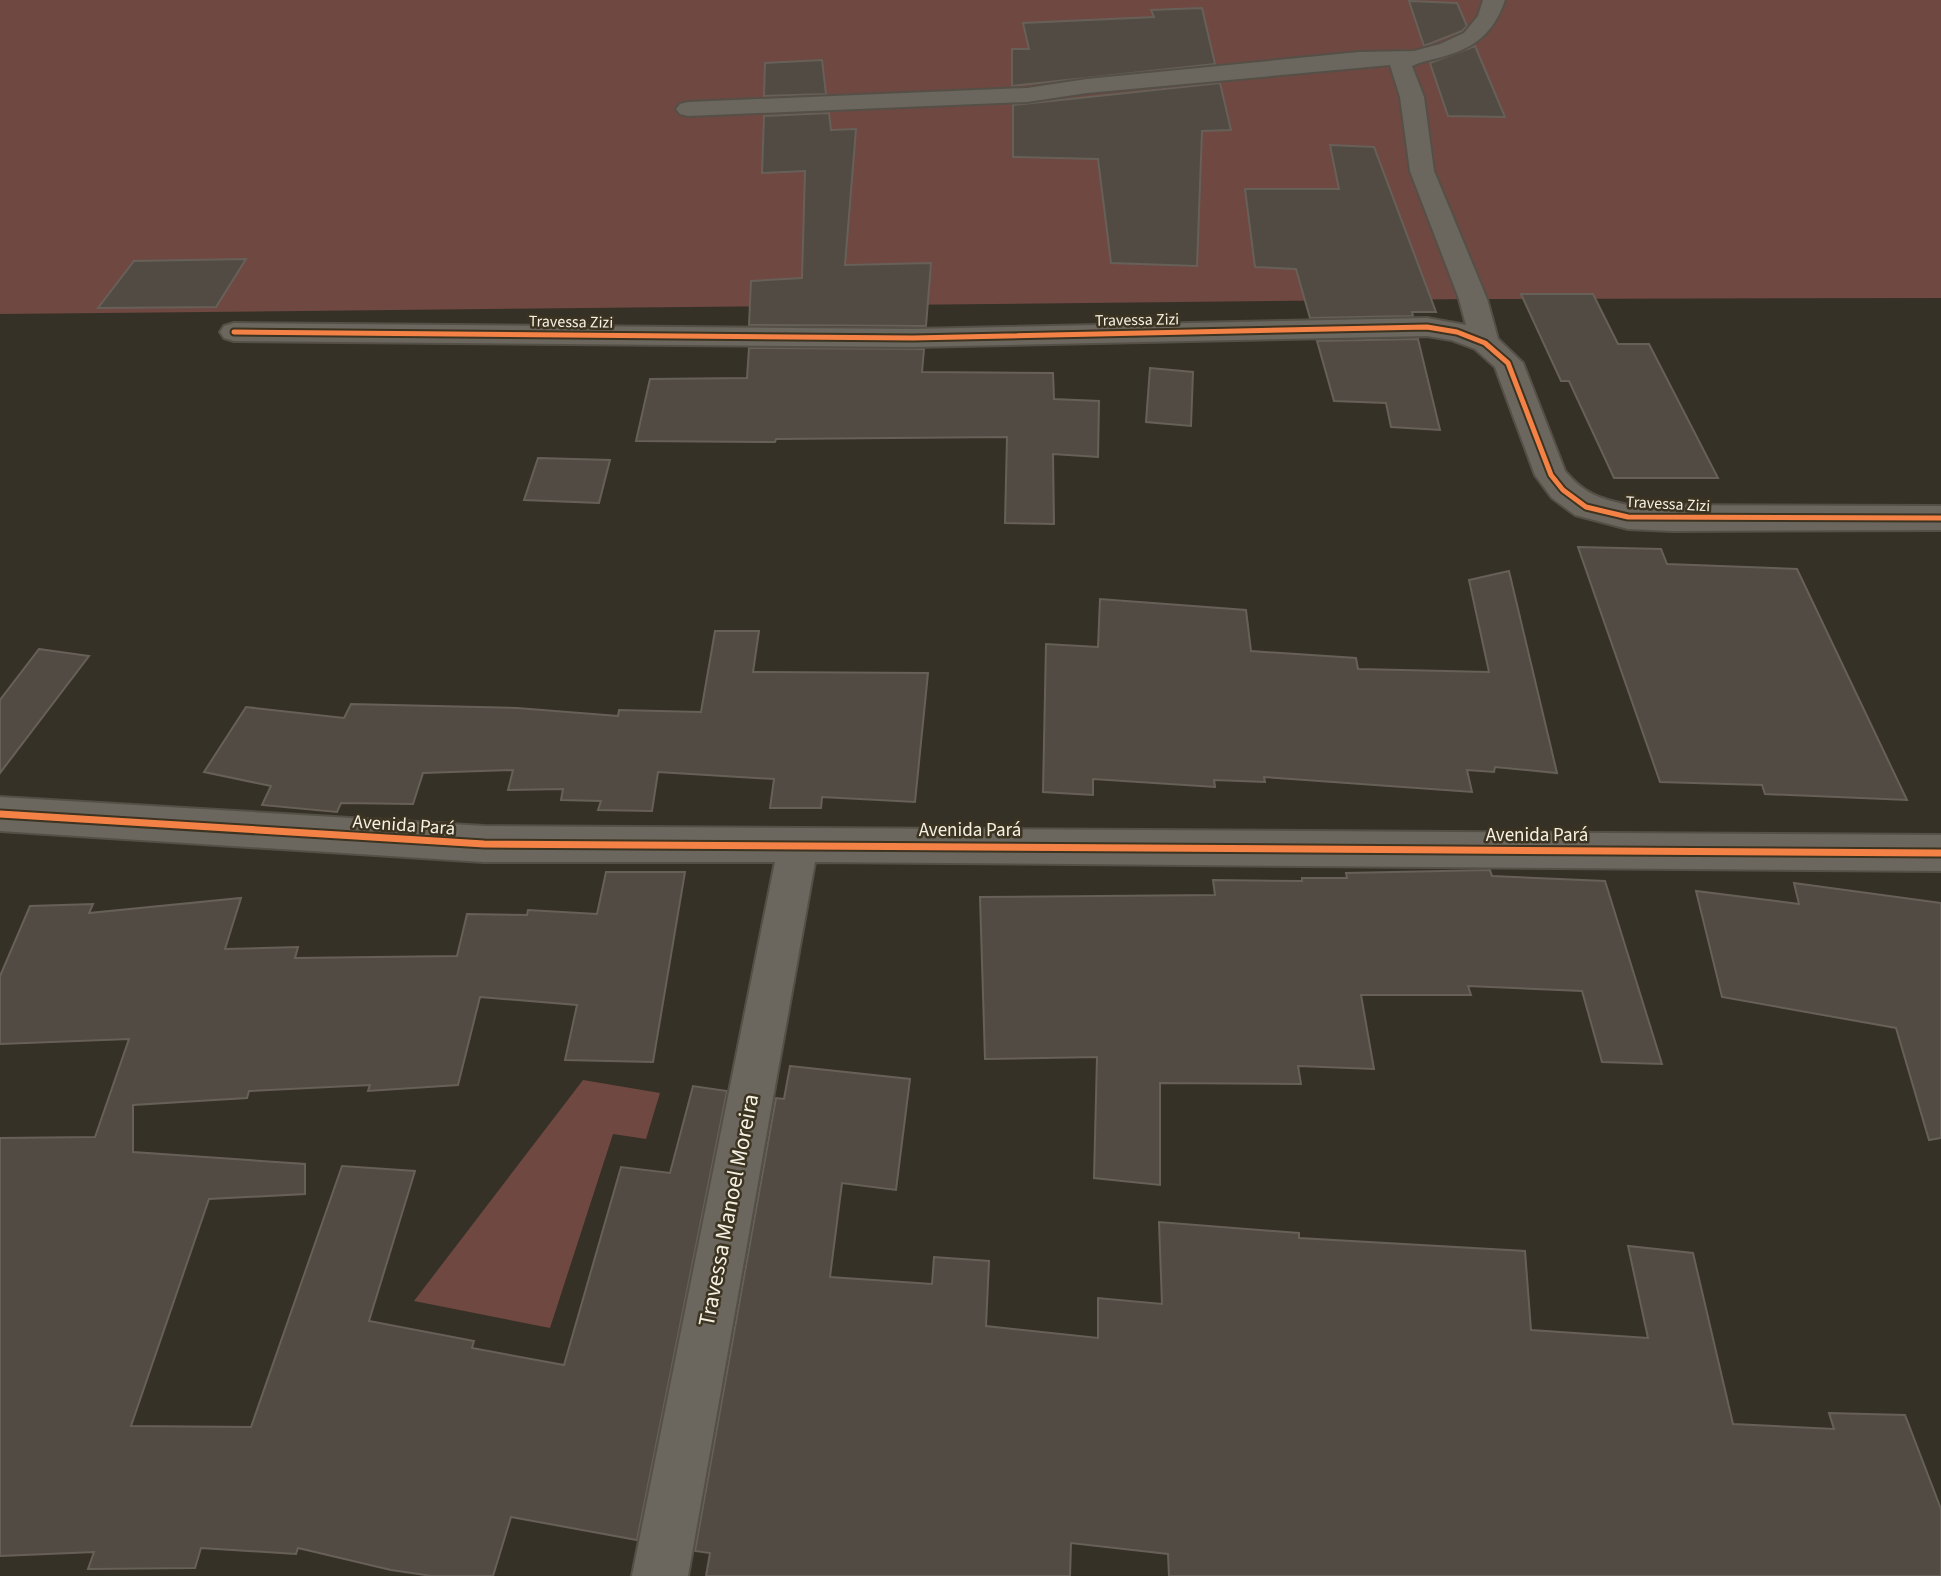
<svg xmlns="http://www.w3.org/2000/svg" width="1941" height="1576" font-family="'Source Sans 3',sans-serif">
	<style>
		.green { fill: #6f4841 }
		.building { fill: #514b43; stroke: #676059; stroke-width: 2 }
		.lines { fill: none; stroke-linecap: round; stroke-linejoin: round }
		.minor-casing { stroke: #555047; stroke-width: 4 }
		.minor { fill: #6b675f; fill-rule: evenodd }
		.cycleway-far1-casing { stroke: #3c3321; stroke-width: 9 }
		.cycleway-casing { stroke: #3c3321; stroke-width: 11 }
		.cycleway-far1 { stroke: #f48246; stroke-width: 5 }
		.cycleway { stroke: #f48246; stroke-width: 7 }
		.labels { text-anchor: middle; stroke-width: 5; stroke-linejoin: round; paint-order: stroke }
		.far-street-label { font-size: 16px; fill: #f6f1e5; stroke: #3c3321 }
		.street-label { font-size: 19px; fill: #f6f1e5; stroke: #3c3321 }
		.near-street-label { font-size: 23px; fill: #f6f1e5; stroke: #3c3321 }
	</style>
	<rect width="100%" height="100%" fill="#363127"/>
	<path class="green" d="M0,0H1941V298L1473,299L0,314Z
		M583,1080L660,1093L646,1139L613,1134L550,1328L414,1301Z"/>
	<path class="building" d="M1409,1L1457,3L1467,26L1462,31L1424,46Z
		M1202,8L1215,64L1012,86V49H1029L1023,23L1154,17L1151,10Z
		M1475,46L1505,117L1448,116L1430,63Z
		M822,60L826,94L764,96L765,63Z
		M1220,83L1231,130L1202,131L1197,266L1111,263L1098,159L1013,157V105Z
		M829,113L831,130L856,129L845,265L931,263L926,326L749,325L751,281L802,278L805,171L762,173L764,116Z
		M1330,145L1374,147L1436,312H1412L1413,316L1310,318L1296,269L1255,267L1245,189H1339Z
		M246,259L216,307L98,308L134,261Z
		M1521,294H1593L1618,344H1649L1718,478H1614L1569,381H1561Z
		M1418,339L1440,430L1391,427L1386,403L1334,401L1317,341Z
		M749,348L924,349L922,372L1053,373L1054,399L1099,401L1098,457L1053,454L1054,524L1005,523L1007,437L776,439L775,442L636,441L650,379L747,378Z
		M1150,368L1193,372L1191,426L1146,422Z
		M538,458L610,460L599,503L524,500Z
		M1578,547L1661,549L1667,564L1797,569L1907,800L1765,794L1762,785L1660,782Z
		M1509,571L1557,773L1495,767L1494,772L1467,770L1472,792L1264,777L1265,782L1214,780L1215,787L1093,779V795L1043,792L1046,644L1098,647L1100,599L1246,610L1251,651L1356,658L1358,669L1489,672L1469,580Z
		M715,631H759L753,672L928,673L915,802L822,797L821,808H770L774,779L658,772L652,811L598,810L601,801L561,800L563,789L508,790L513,770L423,773L413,804L341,803L337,812L262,805L271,786L204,772L246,707L344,718L351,704L517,708L618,716L619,710L701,712Z
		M39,649L89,656L0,773V700Z
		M1490,870L1492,876L1605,881L1662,1064L1602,1062L1582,991L1468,986L1471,995H1361L1374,1069L1298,1066L1301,1084L1160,1083V1185L1094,1178L1097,1057L985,1059L980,897L1215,895L1213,880L1302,881V878H1347L1346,873Z
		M606,872H685L653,1062L565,1060L577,1005L480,997L458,1085L368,1091L370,1085L249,1091L247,1098L133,1105V1152L305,1164V1194L209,1199L131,1426L251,1427L342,1166L415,1171L369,1321L474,1341L472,1348L564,1365L621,1167L670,1173L693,1086L727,1091L637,1540L511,1517L493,1576H432L391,1570L298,1548L296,1554L201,1548L195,1568L88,1569L94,1552L0,1556V1138L95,1137L129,1039L0,1044V976L30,906L93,904L89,913L241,898L225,949L298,947L295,958L457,956L467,914L527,915L528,910L597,914Z
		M1794,883L1941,903V1138L1929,1140L1896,1028L1722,997L1696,891L1799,904Z
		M790,1066L910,1079L896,1190L842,1183L830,1277L932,1284L934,1257L989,1261L986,1326L1098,1338V1298L1162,1304L1159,1222L1299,1233V1238L1525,1251L1531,1330L1648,1338L1628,1246L1693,1253L1733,1424L1834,1429L1829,1413L1905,1415L1941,1509V1576H1169L1168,1554L1071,1543L1070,1576H706L710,1553L695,1551L776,1098L784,1099Z"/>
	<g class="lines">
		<defs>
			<path id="minor" d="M1483,0H1505C1493,35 1473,49 1438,58C1430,60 1420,62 1412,66L1424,97L1434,171L1487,299L1498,339L1523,363L1565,471C1584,494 1600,499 1628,505L1941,506V530L1673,531L1628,529L1575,515L1552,498L1535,475L1495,367L1475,349L1451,340L1427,336L913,347L234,341L224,338L220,332L224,326L234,323L913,329L1427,318L1466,325L1459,299L1410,171L1400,97L1390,65L1087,93L1027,102L688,116L680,114L676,109L680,104L688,102L1027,88L1087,79L1359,52L1414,51L1440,44L1464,33L1478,16Z
				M0,797L484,826L1941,835V871L815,862L688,1576H632L775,862H484L0,831Z"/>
		</defs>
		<use href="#minor" class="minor-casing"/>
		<use href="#minor" class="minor"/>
		<defs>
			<path id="cycleway-far1" d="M234,332L913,338L1427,327L1457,332L1485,343L1508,363L1551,475L1563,490L1586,507L1628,517L1941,518"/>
			<path id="cycleway" d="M0,814L484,844L1941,853"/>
		</defs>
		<use href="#cycleway-far1" class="cycleway-far1-casing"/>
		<use href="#cycleway" class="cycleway-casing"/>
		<use href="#cycleway-far1" class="cycleway-far1"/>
		<use href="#cycleway" class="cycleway"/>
	</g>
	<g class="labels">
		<g class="far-street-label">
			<text transform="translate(1137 319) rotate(-1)" y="6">Travessa Zizi</text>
			<text transform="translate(571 321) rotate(1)" y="6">Travessa Zizi</text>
			<text transform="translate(1668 503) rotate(3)" y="6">Travessa Zizi</text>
		</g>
		<g class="street-label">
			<text transform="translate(404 824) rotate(4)" y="7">Avenida Pará</text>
			<text x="970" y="836">Avenida Pará</text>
			<text x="1537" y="841">Avenida Pará</text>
		</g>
		<g class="near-street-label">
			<text transform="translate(728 1210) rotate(-79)" y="8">Travessa Manoel Moreira</text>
		</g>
	</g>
</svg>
